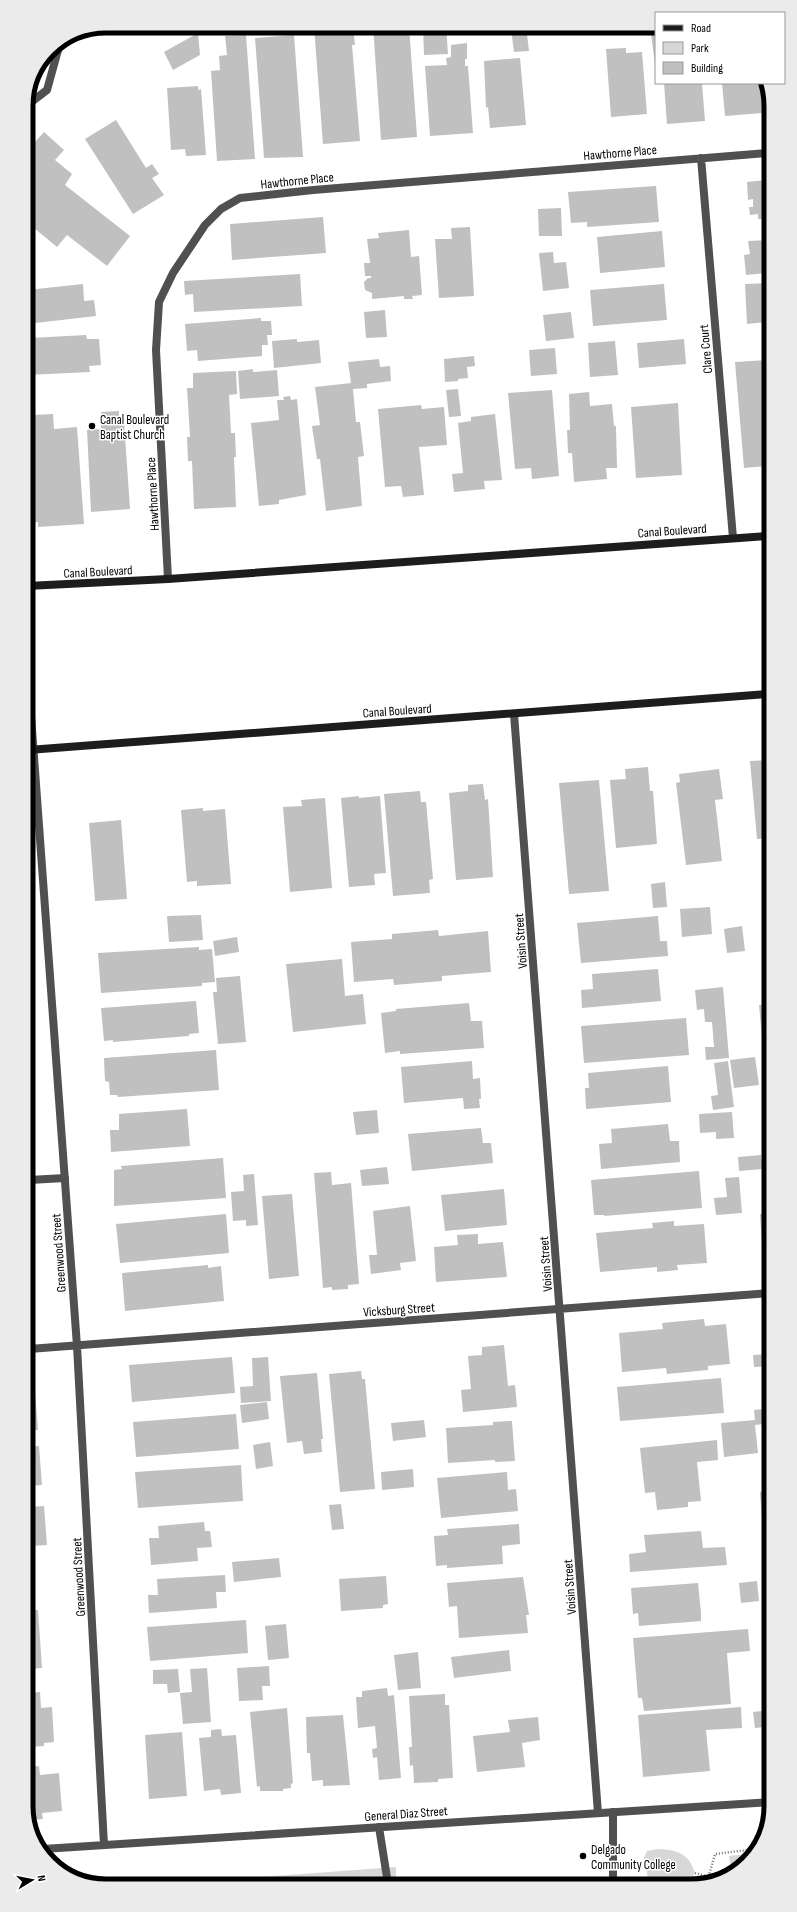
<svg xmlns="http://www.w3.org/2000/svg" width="797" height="1912" font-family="'Sofia Sans Condensed',sans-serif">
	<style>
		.green { fill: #d7d7d7 }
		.building { fill: #c0c0c0 }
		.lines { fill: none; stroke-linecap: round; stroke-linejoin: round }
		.path { stroke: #727272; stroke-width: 2.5; stroke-dasharray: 1 2; stroke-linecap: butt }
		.lane { stroke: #505050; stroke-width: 8 }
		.street { stroke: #505050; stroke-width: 8 }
		.secondary { stroke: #1d1d1d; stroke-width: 8 }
		.poi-dot { fill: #000; stroke: #fff; stroke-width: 1.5 }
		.labels { text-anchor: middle; stroke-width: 3; stroke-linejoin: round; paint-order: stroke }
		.street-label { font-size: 13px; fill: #000; stroke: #fff }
		.poi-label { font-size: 13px; fill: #000; stroke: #fff; text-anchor: start }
		.rim { fill: none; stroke: #000; stroke-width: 5 }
	</style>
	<rect width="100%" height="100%" fill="#fff"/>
	<path class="green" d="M658,1849C677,1850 689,1853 695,1873L689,1882H680L677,1880L655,1882L648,1878L644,1858L647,1851Z
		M755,1853V1854L731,1871L729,1856Z
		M396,1867V1884L154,1885Z"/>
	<path class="building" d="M250,26H265L266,33L251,35Z
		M317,26H353L355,45H352L360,141L323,144L314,27Z
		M373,26H409L417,137L381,140Z
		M423,26H446L448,54L424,55Z
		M481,26H526L529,51L514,52L511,29L482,33Z
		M650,26H656V64H655Z
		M198,33L200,55L173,70L164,52Z
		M246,35L255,159L217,161L211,71L220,70L219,56L227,55L225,36Z
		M294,35L303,157L264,158L255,38Z
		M467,43V59H465V66H468L473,133L430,136L425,66L447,65L446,58L451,57V45Z
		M626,48V53L642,52L647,114L611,117L606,49Z
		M520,58L526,125L490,128L488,107L486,108L484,61Z
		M664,83H702L705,121L667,124Z
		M722,83H760L763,113L725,116Z
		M198,86V90L201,89L206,155L186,156L185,149L171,150L167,88Z
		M116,120L146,168L152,164L159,174L152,178L164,195L133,214L85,139Z
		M44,132L64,150L55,160L72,174L65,185L130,236L107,266L67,235L57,247L34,228L26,237V136L34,143Z
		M767,180V219H758V214L750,215L749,207H753V199L748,200L747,182Z
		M656,186L659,222L587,227V222L571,223L568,192Z
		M561,208L562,236H539L538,209Z
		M323,217L326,253L232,260L230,224Z
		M470,227L474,296L439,298L435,239H452L451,228Z
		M409,230L411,257L419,256L422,295L412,296L413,299H404V296L372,299V293L365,290L364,282L368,278H371V276H365L364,263H370L367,239L379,238L378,233Z
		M662,231L665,267L600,273L597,237Z
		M767,240V273L746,275L744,255L750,254L748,241Z
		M553,252L554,263L566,262L569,288L543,291L539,253Z
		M300,274L302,306L194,312L193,294L185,295L184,281Z
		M767,283V322L747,324L745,284Z
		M83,284L84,301L94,300L96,316L27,324V290Z
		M664,284L667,320L593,326L590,290Z
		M385,310L387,337L366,338L364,312Z
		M571,312L574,338L546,341L543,315Z
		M261,318V321H271L272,335H267L268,345H262V356L198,361L197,350L187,351L185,324Z
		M86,335L87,339H99L101,365L89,366L90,372L27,375V337L30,338Z
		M297,339V342L319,340L321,363L274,368L272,341Z
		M684,339L686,364L639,368L637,343Z
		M615,341L618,375L590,377L588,343Z
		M555,348L557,374L531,376L529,350Z
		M474,356L475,366L467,367L468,378L458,379V381L445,382L444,359Z
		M379,359L380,367L390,366L391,381L367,384V388L353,389L356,422H360L364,456L358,457L362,506L326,511L320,459H317L312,426L320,425L315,387L351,383L348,362Z
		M767,360L768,466L744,468L735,362Z
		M253,369V372L277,370L279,396L240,399L238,371Z
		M236,371L237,394L229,395L231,433H235L236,457H234L236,507L194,509L192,461H188L187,437H190L187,388H193V373Z
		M458,389L461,416L449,417L446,390Z
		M552,390L559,476L532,479L531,468L515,469L508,393Z
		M589,392L590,406L612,404L614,426H616L617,468H606L607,479L574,482L572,453H568L567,430H570L569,394Z
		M290,396L291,400L297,399L306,495L279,500V504L259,506L251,423L279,420L277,400H284L283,397Z
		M678,403L682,475L636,478L631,407Z
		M421,405L422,409L444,407L447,445L419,447L424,495L403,497L401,486L385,487L378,409Z
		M119,411V421H124L130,509L91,512L87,430L101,429V412Z
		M53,414L54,429L77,427L84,524L38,527V522L27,523V419L34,418V415Z
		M495,414L502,480L484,481L485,489L454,492L452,474L463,473L458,423L471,421V417Z
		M768,760L769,838L757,839L750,761Z
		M648,767L650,791H653L657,844L616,848L610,780L626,779L625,769Z
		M719,769L723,799L715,800L722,861L686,865L676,783L680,782L679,774Z
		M599,780L609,891L569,894L559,783Z
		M483,784L485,800L488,799L493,877L456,880L449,793L468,791V785Z
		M420,791L421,802H426L433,879L429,880L430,893L393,896L384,794Z
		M359,796V798L380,796L386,873L374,874L375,885L349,887L341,798Z
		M325,798L332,888L290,892L283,807L302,806L301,800Z
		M203,808V811L225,809L231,884L197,886V881L187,882L181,810Z
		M121,820L127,899L95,901L89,823Z
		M665,882L667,907L653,908L651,884Z
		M710,907L712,934L682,937L680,909Z
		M201,915L203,940L169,942L167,916Z
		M658,916L660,941H667L668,956L581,963L577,923Z
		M742,926L745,951L727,953L724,929Z
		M438,930L439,936L488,931L491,972L442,976V981L394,985L393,979L354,982L351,942L392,939V934Z
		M237,937L239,952L215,956L213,941Z
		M199,947V950L212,949L215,982L202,983V986L101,993L98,953Z
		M342,959L345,996L363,994L366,1024L293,1032L286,964Z
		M658,969L661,1001L582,1008L581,990L593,989L592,974Z
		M240,976L246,1042L218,1044L213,992H217L216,978Z
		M723,987L729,1058L706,1060L705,1047H714L712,1022H705L704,1009L697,1010L695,990Z
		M196,1001L199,1033L189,1034V1036L113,1042V1040L104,1041L101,1008Z
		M469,1003L471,1021H482L484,1048L400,1054V1051L385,1053L381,1013L396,1011V1009Z
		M759,1005H769V1047L763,1048Z
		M686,1018L689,1055L584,1063L581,1026Z
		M216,1050L219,1090L118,1097L117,1095H110L109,1082L105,1081L104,1058Z
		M755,1057L759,1085L734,1088L730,1060Z
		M472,1061L473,1079L480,1078L481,1099H479L480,1108L464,1109L463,1098L404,1103L401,1067Z
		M728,1061L734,1107L713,1110L711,1096L718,1095L714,1063Z
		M668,1066L671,1102L586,1109L585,1088H589L588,1073Z
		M187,1109L190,1146L111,1152L110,1130H119V1114Z
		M377,1110L379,1133L356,1135L353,1112Z
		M732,1112L734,1138L716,1139V1132L700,1133L699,1114Z
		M668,1124L670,1141H679L680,1162L601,1169L599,1144L612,1143L611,1129Z
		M481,1128L483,1143H491L493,1163L412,1171L408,1134Z
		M761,1155L763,1169L739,1171L738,1157Z
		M223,1158L226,1198L114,1206V1170L122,1169L121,1166Z
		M387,1167L389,1184L362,1186L360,1170Z
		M699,1171L702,1208L604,1216L605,1215H594L591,1180Z
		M331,1172L332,1185L351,1183L359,1284L348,1285V1289L332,1290V1287L323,1288L314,1173Z
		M254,1174L258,1225L246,1226V1220L233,1221L231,1192L244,1191L243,1175Z
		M739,1177L742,1213L716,1215L714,1198L727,1197L725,1178Z
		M504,1189L507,1225L445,1231L441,1195Z
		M292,1194L299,1276L269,1279L262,1196Z
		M410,1206L416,1261L400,1263L401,1270L371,1274L369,1255H377L373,1211Z
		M226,1214L229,1253L120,1263L116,1224Z
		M760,1214H770V1260H763Z
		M674,1221V1226L704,1224L707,1263L677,1265L678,1270L657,1272V1267L600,1272L596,1233L653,1228L652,1223Z
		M478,1234V1244L503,1242L507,1277L436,1282L434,1247L458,1245L457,1235Z
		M208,1265V1268L221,1266L224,1301L125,1311L122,1273Z
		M704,1319L705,1326L726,1324L730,1364L708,1366V1370L667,1374L666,1368L622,1372L619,1333L663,1329L662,1323Z
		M504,1345L508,1386L515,1385L517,1407L463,1412L461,1390L471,1389L468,1356L482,1355V1347Z
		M770,1354V1366L754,1367L753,1355Z
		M232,1357L235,1393L132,1402L129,1365Z
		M268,1357L271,1401L241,1403L240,1387L253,1386L252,1358Z
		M361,1371L362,1379H365L375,1489L340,1492L329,1374Z
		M317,1373L323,1439H321L322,1452L304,1454L302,1441L287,1443L280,1376Z
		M721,1378L724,1413L620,1421L617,1387Z
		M29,1391H35L38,1430H29Z
		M267,1402L269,1419L242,1423L240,1405Z
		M763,1409L765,1424L755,1425L758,1453L724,1457L721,1423L755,1420L754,1410Z
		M236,1414L239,1449L136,1457L133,1422Z
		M424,1420L426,1437L393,1441L391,1423Z
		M512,1421L515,1461L495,1462V1460L448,1463L446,1428L493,1425V1422Z
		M717,1440L718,1460L697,1462L701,1501L688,1502V1507L657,1510L655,1492L645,1493L640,1448Z
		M270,1442L273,1466L256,1469L253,1445Z
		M39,1446L42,1485L29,1486V1447Z
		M241,1465L243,1501L138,1508L135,1472Z
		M413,1469L414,1487L382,1490L381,1472Z
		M507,1472L508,1490L516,1489L518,1511L441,1518L437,1478Z
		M770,1491V1532H763L760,1492Z
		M341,1504L344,1529L332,1530L329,1505Z
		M44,1506L47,1545L30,1546L29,1507Z
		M204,1522L205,1531H210L212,1547L197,1548L198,1561L151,1565L149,1538H159L158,1526Z
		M519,1524L520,1544L502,1546L503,1564L447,1568V1565L436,1566L434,1536L448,1535L447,1529Z
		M701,1531L703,1548L725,1547L727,1565L630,1572L629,1554L646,1552L644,1535Z
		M770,1533V1586H768L762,1534Z
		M279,1558L281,1577L234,1582L232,1562Z
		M225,1575L226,1592H216L217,1608L149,1613L148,1595H158L157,1579Z
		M386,1576L388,1604L383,1605V1608L341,1611L339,1579Z
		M523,1577L529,1615H526L528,1633L459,1638L457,1606L449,1607L447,1583Z
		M757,1581L759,1601L741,1603L739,1583Z
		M698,1583L701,1613V1621L639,1626L638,1613L633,1614L631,1588Z
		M30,1610H38L42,1668L30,1669Z
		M246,1620L248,1653L150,1661L147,1627Z
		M286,1624L289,1658L268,1660L265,1626Z
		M748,1629L750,1651L727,1653L731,1704L644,1711L642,1698H638L633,1638Z
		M509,1650L511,1671L454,1678L451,1657Z
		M418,1652L421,1688L398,1690L394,1655Z
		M269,1666L270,1686H262L263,1700L239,1701L237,1668Z
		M207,1668L211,1722L183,1724L180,1693L192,1692L190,1669Z
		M178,1669L180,1692L168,1693L167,1684H153V1670Z
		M387,1688L388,1696L394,1695L401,1778L379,1780L377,1757L373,1758L372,1749L377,1748L375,1726L358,1728L356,1697H362V1691Z
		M40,1692L41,1708L52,1707L54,1742L44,1743V1746L30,1747V1693Z
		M445,1694V1705H449L453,1778L438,1779V1782L414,1783L413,1765L410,1766L409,1747H412L409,1696Z
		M741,1707L742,1728L706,1730L710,1771L643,1777L638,1715Z
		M287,1708L293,1783L291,1784V1788L283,1789V1791H260V1786L257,1787L250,1712Z
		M771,1710V1726L755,1728L753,1712Z
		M343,1715L350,1785L323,1786V1780L312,1781L310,1753H307L306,1717Z
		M538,1717L540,1740L522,1743L525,1767L477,1772L473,1736L510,1732L508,1720Z
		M221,1729L222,1736L236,1735L241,1793L221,1795L220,1789L204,1791L199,1738L211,1737V1730Z
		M182,1732L187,1796L149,1799L145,1735Z
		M39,1766L40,1775L59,1773L62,1811L42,1813L43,1819L30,1820V1767Z"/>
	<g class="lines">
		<path class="path" d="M695,1873L709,1877
			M707,1882L715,1854L756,1849"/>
		<path class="lane" d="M26,106L47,90L60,43
			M29,1180L65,1178
			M379,1827L388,1884
			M613,1882V1812"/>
		<path class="street" d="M701,158L733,538
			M168,579L156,350L159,302L173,273L205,225L221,209L240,198L313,190L767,153
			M27,661L77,1346L104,1845
			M514,714L598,1813
			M29,1349L770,1293
			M43,1849L771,1802"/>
		<path class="secondary" d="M27,586L168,579L768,536
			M28,750L768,694"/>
	</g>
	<g class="poi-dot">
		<circle cx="92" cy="426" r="4"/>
		<circle cx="583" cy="1856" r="4"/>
	</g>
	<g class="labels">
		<g class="street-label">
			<text transform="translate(620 152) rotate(-5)" y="5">Hawthorne Place</text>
			<text transform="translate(297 180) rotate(-6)" y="5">Hawthorne Place</text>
			<text transform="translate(705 349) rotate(-95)" y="5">Clare Court</text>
			<text transform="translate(152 494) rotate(-93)" y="5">Hawthorne Place</text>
			<text transform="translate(672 530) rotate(-4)" y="5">Canal Boulevard</text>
			<text transform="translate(98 571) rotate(-3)" y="5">Canal Boulevard</text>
			<text transform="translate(397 710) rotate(-4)" y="5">Canal Boulevard</text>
			<text transform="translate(520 941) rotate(-94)" y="5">Voisin Street</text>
			<text transform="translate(58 1253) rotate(-94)" y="5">Greenwood Street</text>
			<text transform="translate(545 1264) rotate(-94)" y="5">Voisin Street</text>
			<text transform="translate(399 1309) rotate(-4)" y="5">Vicksburg Street</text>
			<text transform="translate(78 1577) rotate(-93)" y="5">Greenwood Street</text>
			<text transform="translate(569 1587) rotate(-94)" y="5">Voisin Street</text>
			<text transform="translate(406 1813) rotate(-4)" y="5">General Diaz Street</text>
		</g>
		<g class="poi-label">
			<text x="100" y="424">Canal Boulevard<tspan x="100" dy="15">Baptist Church</tspan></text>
			<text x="591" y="1854">Delgado<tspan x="591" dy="15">Community College</tspan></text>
		</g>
	</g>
	<path d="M0 0H797V1912H0ZM106 33H691A73 73 0 0 1 764 106V1806A73 73 0 0 1 691 1879H106A73 73 0 0 1 33 1806V106A73 73 0 0 1 106 33Z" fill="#ebebeb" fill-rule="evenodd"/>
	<path class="rim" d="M106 33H691A73 73 0 0 1 764 106V1806A73 73 0 0 1 691 1879H106A73 73 0 0 1 33 1806V106A73 73 0 0 1 106 33Z"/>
	<rect x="655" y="12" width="130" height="72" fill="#ffffff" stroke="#999999"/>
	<rect x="663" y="25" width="20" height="6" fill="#1d1d1d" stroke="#999999"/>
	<text x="691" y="32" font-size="12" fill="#000000">Road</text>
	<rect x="663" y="42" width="20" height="12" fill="#d7d7d7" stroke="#999999"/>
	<text x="691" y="52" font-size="12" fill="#000000">Park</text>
	<rect x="663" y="62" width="20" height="12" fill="#c0c0c0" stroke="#999999"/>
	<text x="691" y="72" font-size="12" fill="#000000">Building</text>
	<g transform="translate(32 1880) rotate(80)" stroke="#ffffff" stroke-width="3" paint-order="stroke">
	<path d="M0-3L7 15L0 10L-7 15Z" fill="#000000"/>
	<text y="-6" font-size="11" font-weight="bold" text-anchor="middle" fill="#000000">N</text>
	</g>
</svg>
